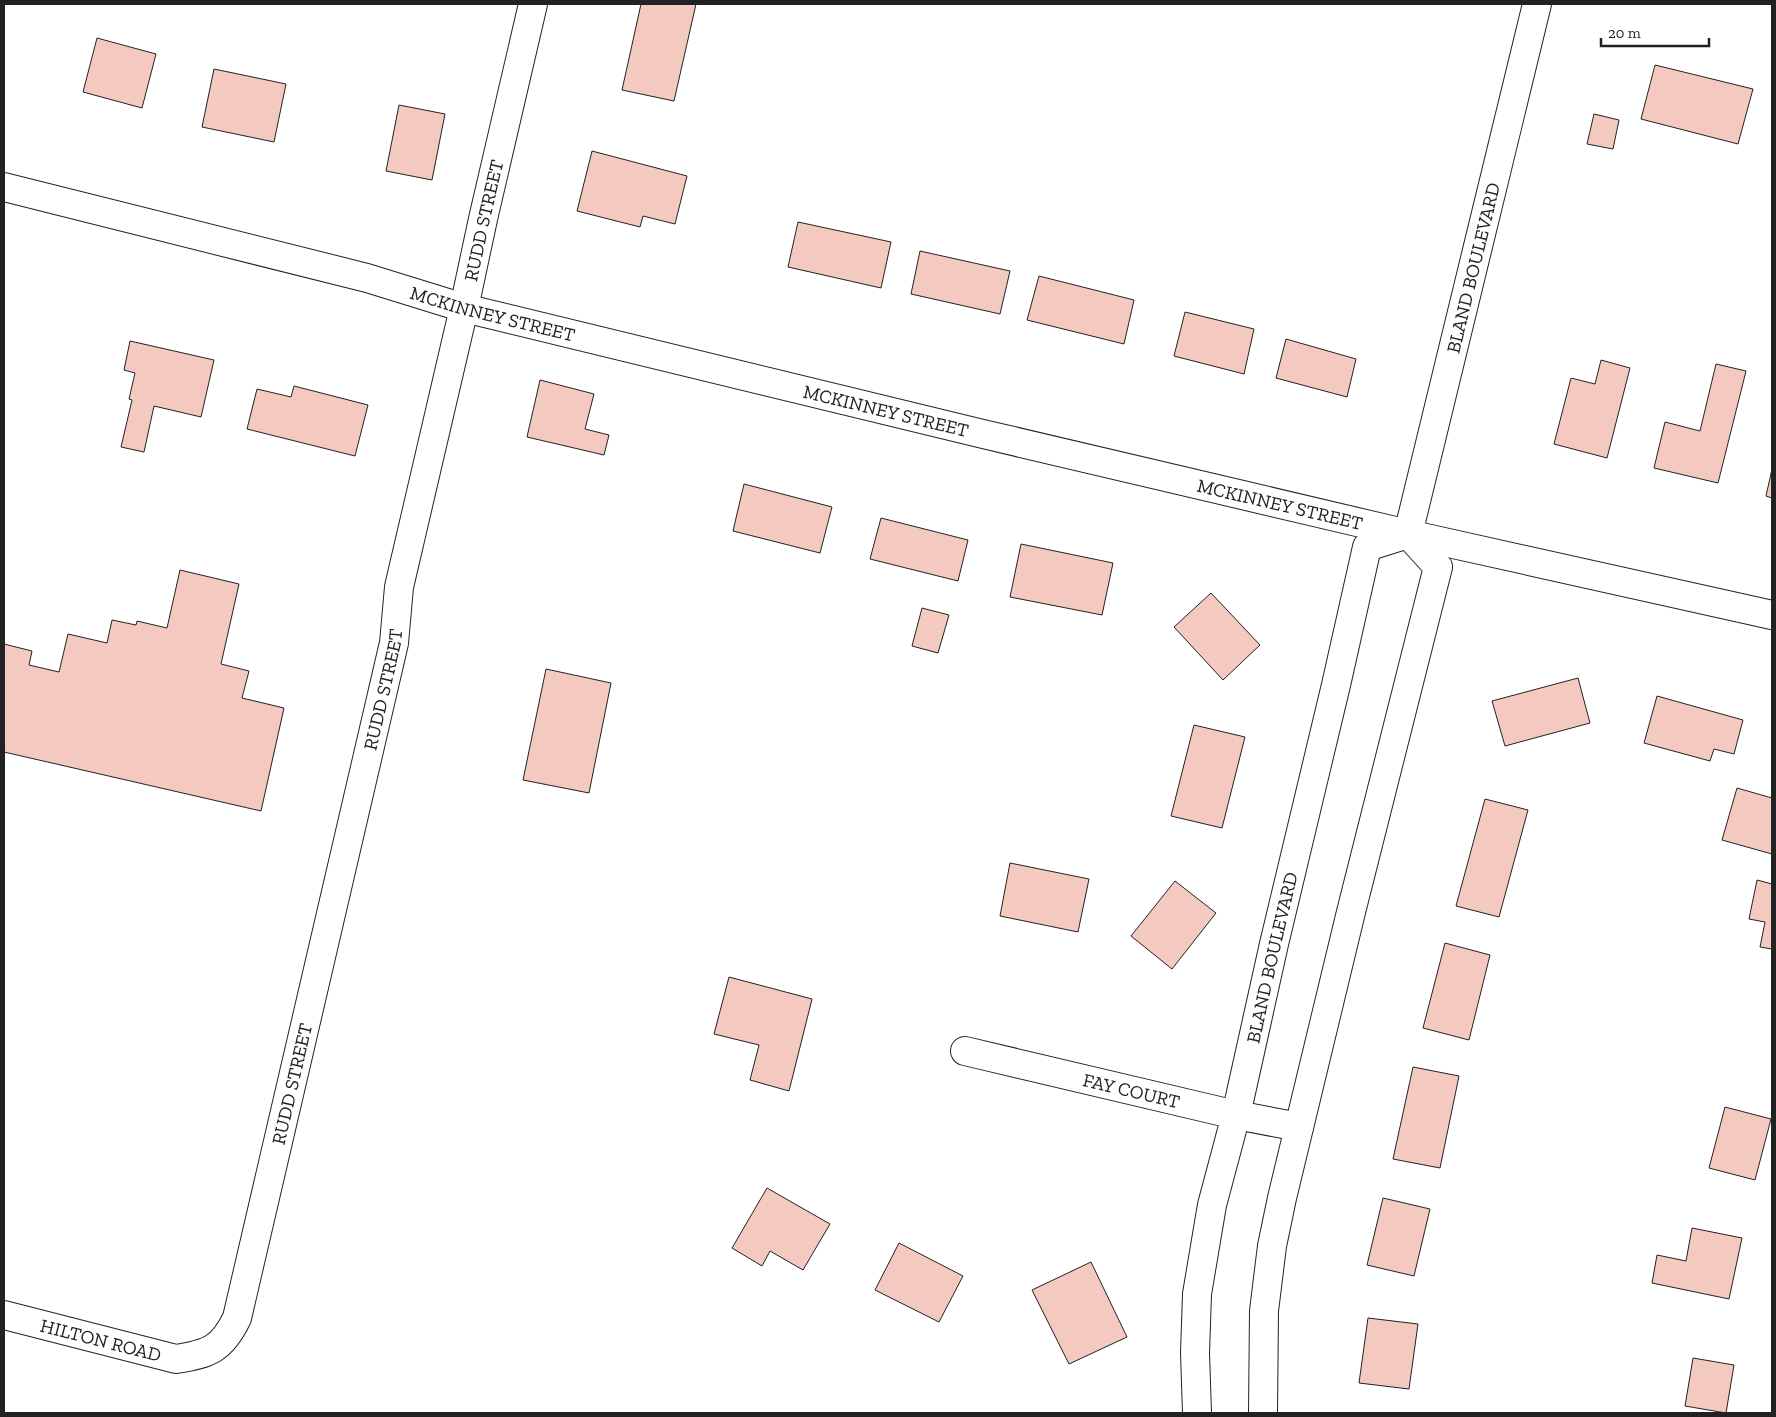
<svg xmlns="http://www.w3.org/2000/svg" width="1776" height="1417" font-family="'Zilla Slab',serif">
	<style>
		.building { fill: #f3c9c0; stroke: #222 }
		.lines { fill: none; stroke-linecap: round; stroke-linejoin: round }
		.minor-casing { stroke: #222; stroke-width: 30 }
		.minor { stroke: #fff; stroke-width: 28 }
		.labels { text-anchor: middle; stroke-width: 4; stroke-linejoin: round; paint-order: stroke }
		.street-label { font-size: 19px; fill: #222; stroke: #fff }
	</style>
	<rect width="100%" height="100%" fill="#fff"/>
	<path class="building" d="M641,4H696L674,101L622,90Z
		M97,38L156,54L142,108L83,92Z
		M1655,65L1753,89L1738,144L1641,119Z
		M214,69L286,84L274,142L202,127Z
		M399,105L445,114L432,180L386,171Z
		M1594,114L1619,120L1613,149L1587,144Z
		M592,151L687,176L675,224L643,216L640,227L577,211Z
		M798,222L891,242L881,288L788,267Z
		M920,251L1010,271L1000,314L911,294Z
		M1039,276L1134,300L1124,344L1027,320Z
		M1185,312L1254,329L1244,374L1174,356Z
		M1286,339L1356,359L1347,397L1276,378Z
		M130,341L214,360L201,417L154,406L144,452L121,447L132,400L129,399L135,373L124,370Z
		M1601,360L1630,368L1607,458L1554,444L1571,378L1595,384Z
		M1716,364L1746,371L1718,483L1654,468L1665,422L1700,431Z
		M540,380L594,394L585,429L609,435L604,455L527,437Z
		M294,386L368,405L355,456L247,429L257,389L291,397Z
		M1772,469V498L1766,496Z
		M744,484L832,507L820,553L733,531Z
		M881,518L968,540L958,581L870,559Z
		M1021,544L1113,563L1102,615L1010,597Z
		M180,570L239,584L221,664L249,671L242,698L284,708L261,811L4,752V644L32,651L29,665L59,672L68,634L107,643L112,620L136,625L137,621L167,628Z
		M1211,593L1260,645L1223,680L1174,627Z
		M922,608L949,615L938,653L912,646Z
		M546,669L611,683L589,793L523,780Z
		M1578,678L1590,723L1505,746L1492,701Z
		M1657,696L1743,720L1734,754L1714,749L1710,761L1644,743Z
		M1194,725L1245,737L1222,828L1171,816Z
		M1737,788L1772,798V854L1722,840Z
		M1485,799L1528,810L1499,917L1456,906Z
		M1010,863L1089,879L1078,932L1000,916Z
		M1757,880L1772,884V949L1760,947L1765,922L1749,919Z
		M1175,881L1216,913L1172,969L1131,936Z
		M1445,943L1490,955L1469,1040L1423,1028Z
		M729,977L812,999L789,1091L750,1080L759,1045L714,1034Z
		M1413,1067L1459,1076L1440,1168L1393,1159Z
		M1725,1107L1771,1119L1755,1180L1709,1168Z
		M767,1188L830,1224L803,1270L770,1251L762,1266L732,1248Z
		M1383,1198L1430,1209L1414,1276L1367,1265Z
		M1692,1228L1742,1238L1729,1299L1652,1283L1657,1255L1686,1261Z
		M899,1243L963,1276L939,1322L875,1290Z
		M1091,1262L1127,1337L1069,1364L1032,1290Z
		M1368,1318L1418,1324L1409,1389L1359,1383Z
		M1693,1358L1734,1365L1726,1413L1685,1406Z"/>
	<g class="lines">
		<defs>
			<g id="minor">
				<path id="s1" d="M4,187L367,278L464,308L983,434L1408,534L1772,615"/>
				<path id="s2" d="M1408,534L1537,4"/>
				<path id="s3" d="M965,1051L1236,1115L1299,1127"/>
				<path id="s4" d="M4,1315L176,1359C209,1354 222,1349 237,1318L394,643L399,587L464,308L483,219L533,4"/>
				<path id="s5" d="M1197,1413L1195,1353L1197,1294L1212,1205L1236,1115L1274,944L1336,685L1367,547L1408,534"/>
				<path d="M1263,1413L1264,1311L1272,1246L1282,1198L1351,912L1438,567L1408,534"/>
			</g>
		</defs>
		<use href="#minor" class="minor-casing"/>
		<use href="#minor" class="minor"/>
	</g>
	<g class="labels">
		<g class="street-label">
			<text dy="7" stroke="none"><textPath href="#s4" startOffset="1381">RUDD STREET</textPath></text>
			<text dy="7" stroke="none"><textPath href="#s2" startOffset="274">BLAND BOULEVARD</textPath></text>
			<text dy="7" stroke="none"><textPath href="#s1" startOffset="505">MCKINNEY STREET</textPath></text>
			<text dy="7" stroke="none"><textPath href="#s1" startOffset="910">MCKINNEY STREET</textPath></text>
			<text dy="7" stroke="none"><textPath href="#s1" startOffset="1315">MCKINNEY STREET</textPath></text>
			<text dy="7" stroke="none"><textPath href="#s4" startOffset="901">RUDD STREET</textPath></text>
			<text dy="7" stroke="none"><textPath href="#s5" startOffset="464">BLAND BOULEVARD</textPath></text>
			<text dy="7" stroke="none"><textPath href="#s4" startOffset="496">RUDD STREET</textPath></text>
			<text dy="7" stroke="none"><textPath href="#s3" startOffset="171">FAY COURT</textPath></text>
			<text dy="7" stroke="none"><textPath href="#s4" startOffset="100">HILTON ROAD</textPath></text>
		</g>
	</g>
	<rect width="1776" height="1417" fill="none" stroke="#222222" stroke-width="10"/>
	<path d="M1601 38v8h108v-8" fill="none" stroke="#222222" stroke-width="2.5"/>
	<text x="1608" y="38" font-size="15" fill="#222222" stroke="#ffffff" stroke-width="4" paint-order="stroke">20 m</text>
</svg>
